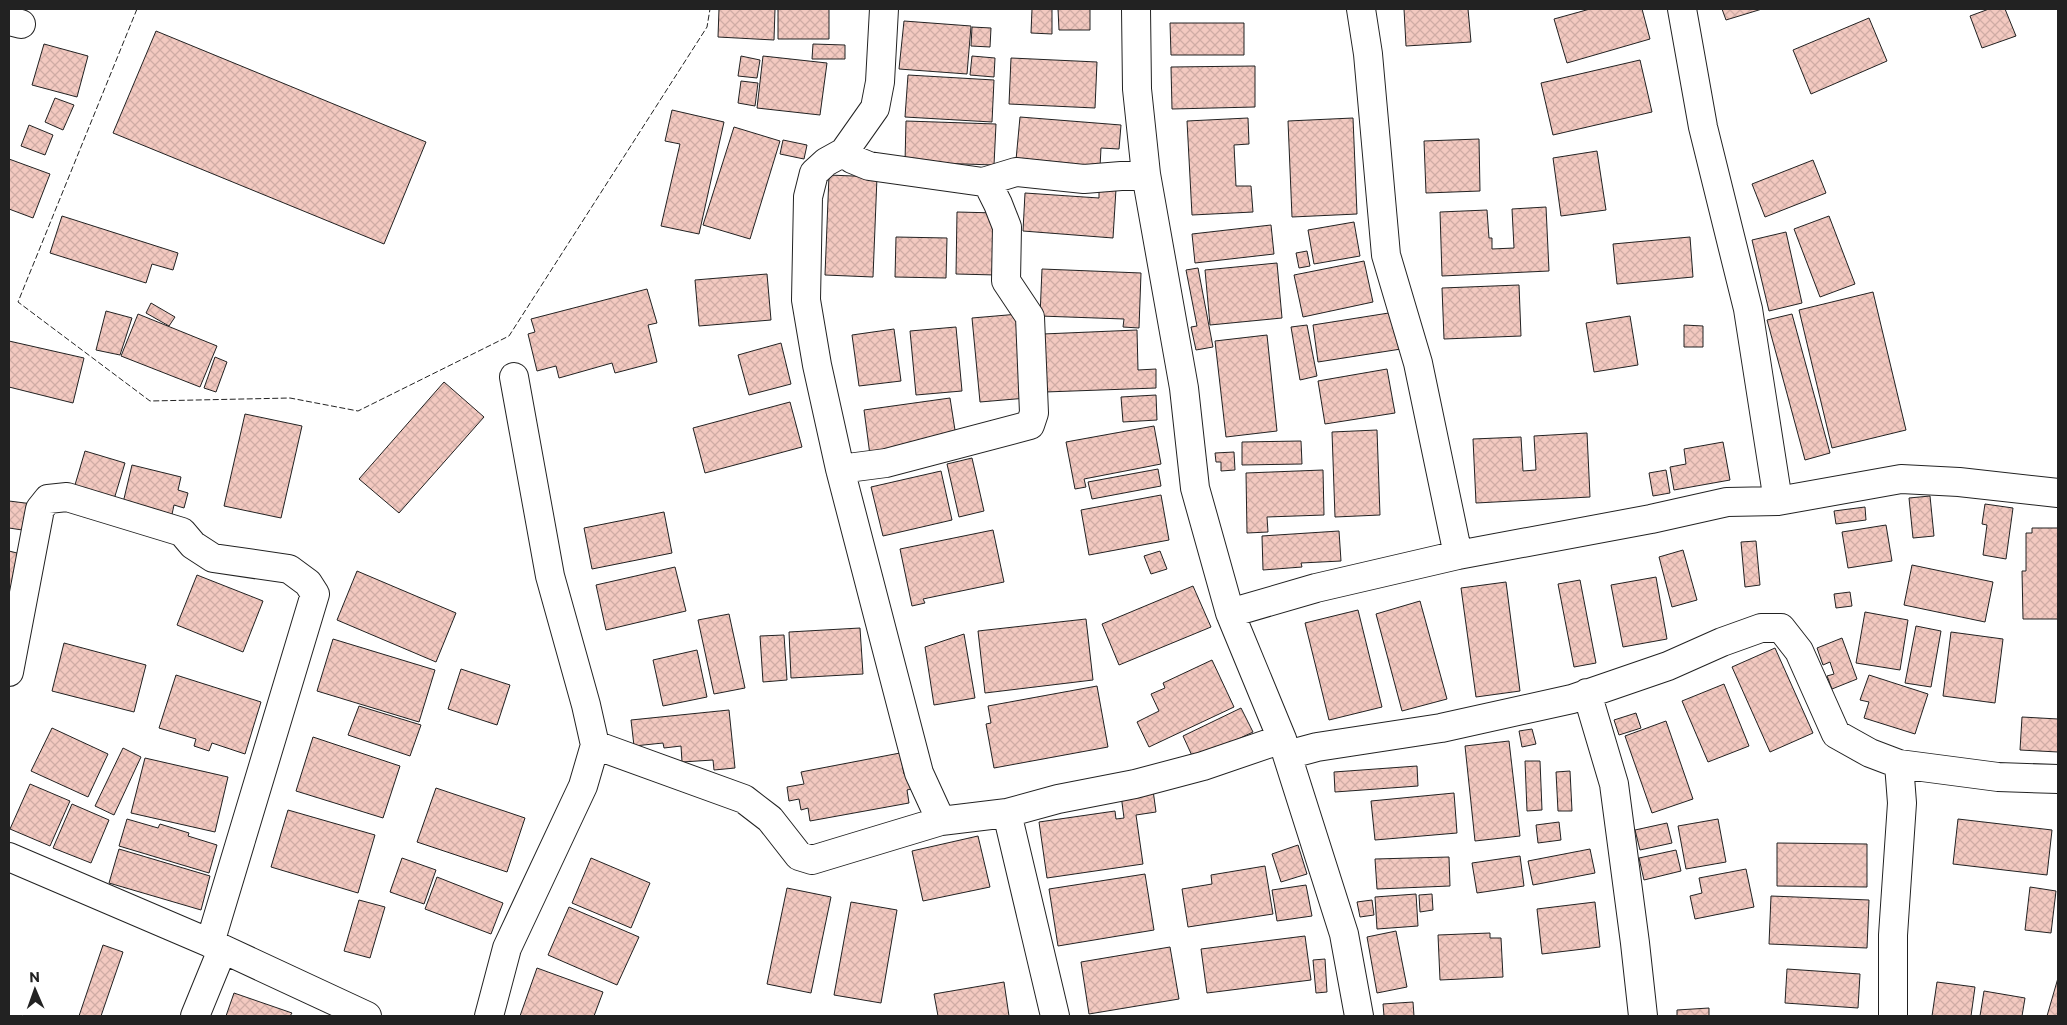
<svg xmlns="http://www.w3.org/2000/svg" width="2067" height="1025" font-family="Commissioner,sans-serif">
	<style>
		.building { fill: url(#building-cross-hatch); stroke: #222 }
		.lines { fill: none; stroke-linecap: round; stroke-linejoin: round }
		.minor-casing { stroke: #222; stroke-width: 30 }
		.minor { stroke: #fff; stroke-width: 28 }
		.fence { stroke: #222; stroke-width: 1; stroke-dasharray: 6 2.5; stroke-linecap: butt }
	</style>
	<defs>
		<pattern id="building-cross-hatch" width="8" height="8" patternUnits="userSpaceOnUse" patternTransform="scale(1.25)"><rect width="8" height="8" fill="#f3c9c0"/><path d="M0 0l8 8M0 8l8-8" fill="none" stroke="#d0aca5"/></pattern>
	</defs>
	<rect width="100%" height="100%" fill="#fff"/>
	<path class="building" d="M719,9H775L774,40L718,37Z
		M778,9H829V39H778Z
		M1032,9H1052V34L1031,33Z
		M1058,9H1090V30H1059Z
		M1404,9H1468L1471,42L1406,46Z
		M1590,9H1642L1650,39L1567,63L1554,19Z
		M1722,9H1762L1726,20Z
		M1989,9H2005L2016,36L1982,48L1970,16Z
		M1869,18L1887,61L1811,94L1793,50Z
		M904,21L971,26L967,74L899,69Z
		M1170,23H1244V55H1171Z
		M972,27L991,28L990,47L971,46Z
		M156,31L426,142L384,244L113,133Z
		M44,44L88,56L77,97L32,85Z
		M813,44L845,45V59H812Z
		M741,56L760,60L757,78L738,76Z
		M763,56L827,63L820,115L757,108Z
		M972,56L995,58L994,77L970,75Z
		M1011,58L1097,62L1095,108L1009,104Z
		M1640,60L1652,112L1553,135L1541,83Z
		M1255,66V107L1172,109L1171,67Z
		M908,75L994,80L992,122L905,117Z
		M741,81L758,83L755,106L738,103Z
		M55,98L74,105L63,130L45,122Z
		M672,110L724,122L699,234L661,226L680,144L665,141Z
		M1020,117L1121,125L1119,149L1101,148L1100,167L1016,160Z
		M1248,118L1249,144L1234,145L1236,186H1251L1253,212L1192,215L1187,121Z
		M1353,118L1357,214L1292,217L1288,121Z
		M906,121L996,124L994,165L905,162Z
		M29,125L53,135L45,155L21,146Z
		M734,127L780,141L750,239L703,225Z
		M1479,139L1480,191L1426,193L1424,141Z
		M783,140L807,145L804,159L780,154Z
		M1597,151L1606,210L1561,216L1553,158Z
		M9,159L50,174L33,218L9,209Z
		M1813,160L1826,193L1765,217L1752,184Z
		M829,175L877,177L873,277L825,275Z
		M1099,188L1116,189L1113,238L1023,231L1025,193L1099,198Z
		M1546,207L1549,271L1442,276L1440,212L1487,210L1489,238H1492V249L1514,248L1512,209Z
		M957,212L997,213L996,275L956,274Z
		M62,216L178,253L173,270L152,264L146,283L50,253Z
		M1829,216L1855,284L1820,297L1794,229Z
		M1354,222L1360,256L1314,264L1308,230Z
		M1271,225L1274,254L1195,263L1192,234Z
		M1786,232L1802,303L1769,311L1752,240Z
		M896,237L947,238L946,278L895,277Z
		M1690,237L1693,277L1617,284L1613,244Z
		M1307,251L1310,266L1299,268L1296,253Z
		M1364,261L1373,302L1303,317L1294,275Z
		M1277,263L1282,318L1210,325L1205,270Z
		M1198,268L1213,347L1196,350L1191,327L1197,326L1186,270Z
		M1042,269L1141,273L1139,328L1123,327L1124,319L1040,316Z
		M767,274L771,320L699,326L695,280Z
		M1519,285L1521,336L1444,339L1442,288Z
		M647,289L657,323L648,325L657,362L615,373L612,363L559,378L556,366L537,371L528,334L535,332L531,319Z
		M1873,292L1906,430L1832,448L1799,310Z
		M151,303L175,317L169,326L146,313Z
		M106,311L132,318L120,355L96,350Z
		M1395,312L1401,349L1318,362L1313,325Z
		M138,314L217,346L200,387L121,356Z
		M1019,314L1027,398L980,402L972,318Z
		M1792,314L1830,453L1805,460L1767,320Z
		M1630,316L1638,365L1594,372L1586,323Z
		M1307,325L1317,376L1300,380L1291,327Z
		M1684,325L1703,326V347H1684Z
		M956,327L962,391L916,395L910,331Z
		M894,329L901,381L859,386L852,335Z
		M1137,330L1138,370L1156,369V388L1045,392L1043,334Z
		M1267,335L1277,431L1226,437L1215,341Z
		M9,341L84,358L73,403L9,387Z
		M781,343L791,384L749,395L738,355Z
		M215,357L227,362L216,392L204,388Z
		M1387,369L1395,413L1325,424L1318,381Z
		M444,382L484,417L399,513L359,479Z
		M1156,395L1157,420L1123,422L1121,397Z
		M950,398L957,443L870,455L864,410Z
		M790,402L802,447L705,473L693,428Z
		M245,414L302,426L281,518L224,506Z
		M1154,426L1161,464L1084,479L1086,487L1075,489L1066,442Z
		M1377,430L1380,515L1335,517L1332,432Z
		M1587,433L1590,497L1476,503L1473,439L1521,437L1523,471L1536,470L1534,436Z
		M1301,441L1302,464L1242,465V442Z
		M1723,442L1730,480L1674,490L1670,467L1686,464L1684,449Z
		M85,451L125,463L112,506L72,495Z
		M1234,452L1235,470L1221,471V462H1216L1215,453Z
		M972,458L984,511L959,517L947,464Z
		M132,465L181,477L178,490L188,493L184,508L174,505L171,519L122,507Z
		M1158,469L1161,486L1092,499L1088,482Z
		M1323,470L1324,515L1267,517L1268,532L1247,533L1246,473Z
		M1666,470L1670,493L1653,496L1649,473Z
		M941,471L952,520L883,536L871,487Z
		M1161,495L1169,540L1089,555L1081,510Z
		M1930,496L1934,536L1913,538L1909,498Z
		M9,501L33,504L29,531L9,528Z
		M1985,504L2013,508L2006,559L1983,555L1987,525L1982,524Z
		M1865,507L1866,520L1836,524L1834,511Z
		M664,512L672,553L592,569L584,528Z
		M1886,525L1892,561L1848,568L1842,532Z
		M2032,528H2058V619H2023L2022,571H2026V533H2032Z
		M993,530L1004,582L923,599L925,603L912,606L900,549Z
		M1339,531L1341,561L1301,563L1302,567L1263,570L1262,536Z
		M1756,541L1760,585L1745,587L1741,542Z
		M1683,550L1697,600L1672,607L1659,557Z
		M9,551L21,554L9,602Z
		M1160,551L1167,569L1151,574L1144,556Z
		M1912,565L1993,582L1985,622L1904,605Z
		M675,567L686,611L606,630L596,585Z
		M357,571L456,613L436,662L337,620Z
		M197,575L263,601L243,652L177,625Z
		M1656,577L1667,639L1623,647L1611,585Z
		M1580,580L1596,663L1574,667L1558,584Z
		M1506,582L1520,691L1476,697L1461,588Z
		M1193,586L1211,627L1119,665L1102,624Z
		M1850,592L1852,606L1836,608L1834,594Z
		M1420,601L1447,699L1402,711L1376,614Z
		M1358,610L1382,707L1329,720L1305,623Z
		M1865,612L1908,620L1900,670L1856,663Z
		M729,614L745,688L714,694L698,620Z
		M1086,619L1093,680L985,693L978,631Z
		M1916,626L1941,631L1931,687L1905,683Z
		M860,628L863,674L791,678L789,632Z
		M1951,632L2003,639L1995,703L1943,696Z
		M964,634L975,698L934,705L925,647Z
		M784,635L787,680L763,682L760,636Z
		M1842,638L1857,679L1832,689L1827,676L1834,674L1830,662L1823,665L1817,648Z
		M333,639L435,670L419,722L317,691Z
		M64,643L146,665L134,712L52,691Z
		M1775,648L1813,733L1770,752L1732,667Z
		M697,650L707,697L663,706L653,660Z
		M1212,660L1234,707L1149,747L1137,722L1159,711L1151,694L1165,688L1163,683Z
		M461,669L510,685L497,725L448,709Z
		M176,675L261,702L245,754L212,743L209,751L194,746L196,739L159,728Z
		M1869,675L1928,694L1915,734L1864,718L1869,702L1860,700Z
		M1724,684L1749,746L1708,762L1682,701Z
		M1097,686L1108,747L994,768L986,724L991,723L988,706Z
		M359,706L421,725L410,756L348,735Z
		M1241,708L1253,732L1194,760L1183,736Z
		M729,710L735,768L714,770L713,760L682,762L681,746L664,748L663,743L634,746L631,720Z
		M1636,713L1641,728L1619,735L1614,720Z
		M2022,717L2058,719V752L2020,750Z
		M1666,721L1693,799L1652,813L1625,736Z
		M52,728L108,754L88,797L31,771Z
		M1532,729L1536,744L1522,747L1519,731Z
		M313,737L400,766L383,818L296,791Z
		M1509,741L1520,836L1475,841L1465,746Z
		M123,748L141,757L114,815L95,806Z
		M900,753L904,774H908L911,789L907,790L909,803L810,821L808,808L801,810L799,799L789,801L787,787L804,784L801,772Z
		M145,758L228,777L215,832L131,813Z
		M1525,761H1540L1542,810L1527,811Z
		M1417,766L1418,786L1335,792L1334,772Z
		M1570,771L1572,811H1558L1556,772Z
		M30,784L70,801L50,846L10,829Z
		M436,788L525,818L507,872L417,842Z
		M1153,790L1156,812L1136,815L1143,864L1047,878L1039,822L1115,811L1116,819L1124,818L1121,795Z
		M1454,793L1457,833L1375,840L1371,801Z
		M72,804L109,820L91,863L53,848Z
		M288,810L375,835L358,893L271,867Z
		M127,819L158,828L160,824L189,833L188,836L217,845L209,873L119,846Z
		M1718,819L1726,862L1686,869L1678,826Z
		M1958,819L2052,830L2047,875L1953,864Z
		M1559,822L1561,840L1538,843L1536,825Z
		M1667,823L1672,843L1640,850L1635,830Z
		M978,836L990,887L923,901L912,851Z
		M1777,843L1867,844V887L1777,886Z
		M1298,845L1307,874L1281,882L1272,854Z
		M119,849L210,876L201,910L109,883Z
		M1590,849L1595,873L1533,885L1528,861Z
		M1676,850L1681,871L1644,880L1639,858Z
		M1520,856L1524,886L1477,893L1472,863Z
		M1449,857L1450,886L1377,889L1375,859Z
		M402,858L436,870L424,904L390,892Z
		M591,858L650,883L631,928L572,903Z
		M1265,866L1273,914L1188,927L1182,889L1212,884L1211,875Z
		M1746,869L1754,907L1695,919L1690,896L1702,893L1699,878Z
		M1145,874L1154,930L1058,946L1049,889Z
		M437,877L503,903L491,934L425,909Z
		M1306,885L1312,916L1277,921L1272,890Z
		M2030,887L2056,891L2051,933L2025,930Z
		M787,888L831,897L811,993L767,984Z
		M1416,894L1418,926L1377,929L1375,897Z
		M1432,894L1433,910L1420,912L1419,895Z
		M1771,896L1869,900L1867,948L1769,944Z
		M359,900L385,907L370,958L344,951Z
		M1372,900L1374,915L1360,917L1357,902Z
		M851,902L897,910L881,1003L834,995Z
		M1595,902L1600,947L1542,954L1537,909Z
		M569,907L639,937L617,985L548,955Z
		M1396,931L1407,987L1377,993L1367,937Z
		M1490,933V938H1501L1503,977L1440,980L1438,935Z
		M1305,936L1311,980L1207,993L1201,949Z
		M103,945L123,952L101,1016H79Z
		M1170,947L1179,999L1089,1014L1081,962Z
		M1325,959L1327,992L1316,993L1313,960Z
		M537,968L603,992L594,1016H520Z
		M1787,969L1860,974L1858,1008L1785,1003Z
		M2058,978V1016H2047Z
		M1004,982L1009,1016H938L934,994Z
		M1937,982L1975,987L1971,1016H1932Z
		M1984,991L2025,998L2022,1016H1980Z
		M234,993L292,1013L290,1016H226Z
		M1413,1002L1414,1016H1384L1383,1004Z
		M1709,1008V1016H1677V1010Z"/>
	<g class="lines">
		<defs>
			<path id="minor" d="M884,9L880,82L875,108L844,152L826,162L814,173L808,197L806,300L817,365L840,469L894,677L919,773L941,821
				M1136,9L1137,89L1146,174L1184,388L1195,488L1230,613L1282,739L1344,934L1359,1016
				M1361,9L1368,54L1386,255L1418,363L1458,555
				M1682,9L1703,127L1748,309L1778,501
				M9,21L21,24
				M844,152L852,159L869,166L983,182L1016,172L1084,179L1146,174
				M840,469L886,463L1030,425L1034,413L1030,317L1006,281L1007,227L998,204L989,186L983,182
				M1230,613L1316,588L1458,555L1651,519L1727,502L1778,501L1901,479L1959,482L2058,493
				M9,672L40,509L48,499L67,497L182,532L193,545L213,558L289,569L308,583L315,594L210,943
				M1587,693L1614,784L1635,943L1643,1016
				M595,745L744,799L770,819L799,856L812,860L941,821L1007,813L1058,799L1135,784L1203,766L1282,739
				M1287,755L1317,747L1441,728L1572,699L1668,666L1722,642L1761,628H1781L1799,651L1836,734L1870,753L1899,764L1998,777L2058,779
				M1007,813L1055,1016
				M9,857L210,943L367,1016
				M195,1016L222,950
				M489,1016L507,948L583,786L595,745L586,705L550,576L514,377
				M1893,1016V935L1902,803L1899,764"/>
		</defs>
		<use href="#minor" class="minor-casing"/>
		<use href="#minor" class="minor"/>
		<path class="fence" d="M137,9L18,302L150,401L290,398L358,411L509,336L707,27L710,9"/>
	</g>
	<rect width="2067" height="1025" fill="none" stroke="#222222" stroke-width="20"/>
	<g transform="translate(35 990) rotate(358)" stroke="#ffffff" stroke-width="4" paint-order="stroke">
	<path d="M0-4L9 19L0 12L-9 19Z" fill="#222222"/>
	<text y="-8" font-size="14" font-weight="bold" text-anchor="middle" fill="#222222">N</text>
	</g>
</svg>
